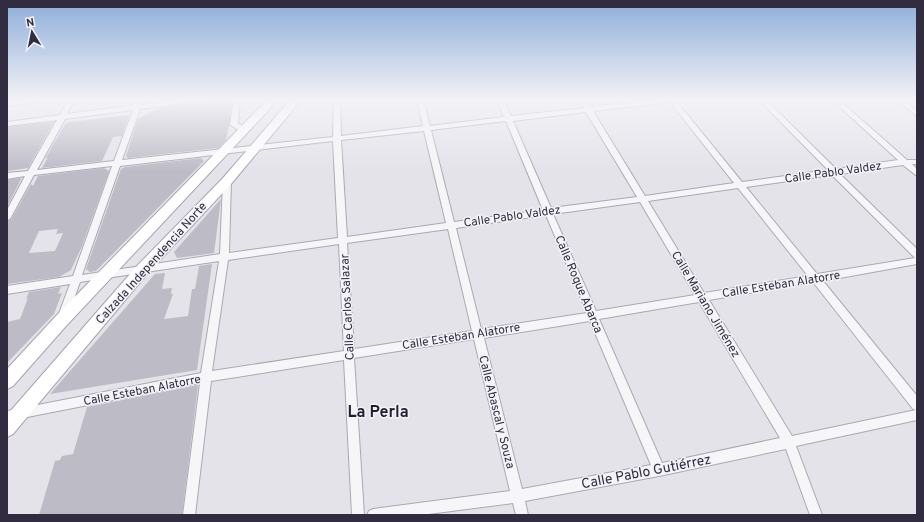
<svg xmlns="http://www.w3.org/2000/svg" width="924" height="522" font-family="Overpass,sans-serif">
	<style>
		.building { fill: #bdbbc6; fill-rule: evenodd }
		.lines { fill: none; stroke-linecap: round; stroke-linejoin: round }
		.street-casing { stroke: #aba8b4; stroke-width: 2 }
		.primary-casing { stroke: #a6a3b4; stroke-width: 2 }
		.street { fill: #f6f5f8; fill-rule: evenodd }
		.primary { fill: #fff; fill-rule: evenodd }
		.labels { text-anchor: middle; stroke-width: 3; stroke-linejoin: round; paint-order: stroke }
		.street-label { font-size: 12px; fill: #312c40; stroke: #f3f2f7 }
		.near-street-label { font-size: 14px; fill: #312c40; stroke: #f3f2f7 }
		.near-neighbourhood-label { font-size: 16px; font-weight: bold; fill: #231e31; stroke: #f3f2f7 }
	</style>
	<rect width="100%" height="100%" fill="#e4e3ea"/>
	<path class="building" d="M226,99H232L229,125L226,140L218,148L128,158L126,156L138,119L158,108Z
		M129,115L122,136L113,137L102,161L42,168L48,157L45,159L65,124L69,122Z
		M54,122L28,168L7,171V127Z
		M201,158L204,161L96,271L90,272L86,269L121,169L125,167Z
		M104,168L109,171L82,246L71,270L59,277L7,284V221L11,220L31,184L33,186L38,176ZM58,229L56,234L63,233L55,251L29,253L39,231Z
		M20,178L21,179L7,207V180Z
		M221,199L214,253L177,258L174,252Z
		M212,264L197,370L50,394L155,274L165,273L162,289L172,288L171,294H173L164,319L188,316L192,289H195L199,266Z
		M61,287L58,294L62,293L54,314L7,363V322L20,319L28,298L26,299L29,292Z
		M198,385L182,515H39L55,461L60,460L62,456L73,454L87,407Z"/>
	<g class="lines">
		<defs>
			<path id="street" d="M28,99H48L45,101L7,106V102Z
				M69,99H75L67,114L134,105L137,99H143L141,105L183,99H203L200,101L140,109L122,160L333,137L334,99H340L341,136L423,126L417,99H423L430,126L504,117L497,99H503L511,116L584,108L579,99H585L591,107L664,99H686L677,102L742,182L828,170L758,99H765L836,169L898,160L831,99H838L907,160H917V164H912L917,169V176L903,165L840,174L917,249V264L823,281L917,396V420L796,446L822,515H810L786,449L659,476L525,501L528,515H516L513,503L421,515H367L369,511L373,509L510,491L474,339L354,358L364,515H352L344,360L211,381L195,515H183L200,383L7,421V411L201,373L219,261L80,282L68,316L66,319L63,320L60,319L58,316L70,284L7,294V286L73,276L112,166L34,175L10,219L7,220V210L25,176L7,179V173L28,171L57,120L7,126V122L60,115ZM670,102L734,183L645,196L593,111ZM133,110L114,161L37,170L65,119ZM586,112L637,197L551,208L513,121ZM506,121L543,210L454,222L431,130ZM424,131L446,223L347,237L341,140ZM333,141L338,238L229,253L231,181L227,178L223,181L220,254L82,275L120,166ZM832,175L915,258L817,274L746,187ZM738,188L808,276L704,293L648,201ZM640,202L695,295L596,311L553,214ZM546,215L587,313L481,329L456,228ZM448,229L472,331L354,349L347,243ZM339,244L344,351L212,371L228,260ZM813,282L913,409L916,410L792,436L709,300ZM699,302L780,438L662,463L599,319ZM590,321L651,465L522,489L484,338Z
				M234,99H240L238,124L248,128V132H242L230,125Z
				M896,99H903L917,111V116Z"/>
			<path id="primary" d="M268,99H279L66,326L13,386L7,389V369L56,316Z
				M291,99H302L231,184L147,274L13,434L7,437V415L137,266L223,178Z"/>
		</defs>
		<use href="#street" class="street-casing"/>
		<use href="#primary" class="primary-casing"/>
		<use href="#street" class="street"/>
		<use href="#primary" class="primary"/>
	</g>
	<linearGradient id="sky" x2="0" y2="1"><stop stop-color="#8dadda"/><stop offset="0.58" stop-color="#f3f2f6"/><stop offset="1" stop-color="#f3f2f6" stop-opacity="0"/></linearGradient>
	<rect width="924" height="172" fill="url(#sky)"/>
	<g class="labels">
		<g class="street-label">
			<text transform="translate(833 172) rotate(-8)" y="4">Calle Pablo Valdez</text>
			<text transform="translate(512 216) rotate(-8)" y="4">Calle Pablo Valdez</text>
			<text transform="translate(151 263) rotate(-48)" y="4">Calzada Independencia Norte</text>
			<text transform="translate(579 284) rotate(67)" y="4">Calle Roque Abarca</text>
			<text transform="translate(781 284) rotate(-9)" y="4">Calle Esteban Alatorre</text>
			<text transform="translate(706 304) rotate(59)" y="4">Calle Mariano Jiménez</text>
			<text transform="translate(347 307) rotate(-93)" y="4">Calle Carlos Salazar</text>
			<text transform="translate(461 336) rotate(-9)" y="4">Calle Esteban Alatorre</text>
			<text transform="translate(142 390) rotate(-11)" y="4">Calle Esteban Alatorre</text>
			<text transform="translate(497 412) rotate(76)" y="4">Calle Abascal y Souza</text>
		</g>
		<g class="near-street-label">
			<text transform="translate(646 471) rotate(-11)" y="5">Calle Pablo Gutiérrez</text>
		</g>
		<g class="near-neighbourhood-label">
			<text x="378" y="417">La Perla</text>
		</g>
	</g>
	<rect width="924" height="522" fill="none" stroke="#312c40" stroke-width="16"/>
	<g transform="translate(32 32) rotate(350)" stroke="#f3f2f7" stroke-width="3" paint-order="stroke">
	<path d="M0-3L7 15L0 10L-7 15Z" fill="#312c40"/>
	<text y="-6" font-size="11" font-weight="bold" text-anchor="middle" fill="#312c40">N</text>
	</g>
</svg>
